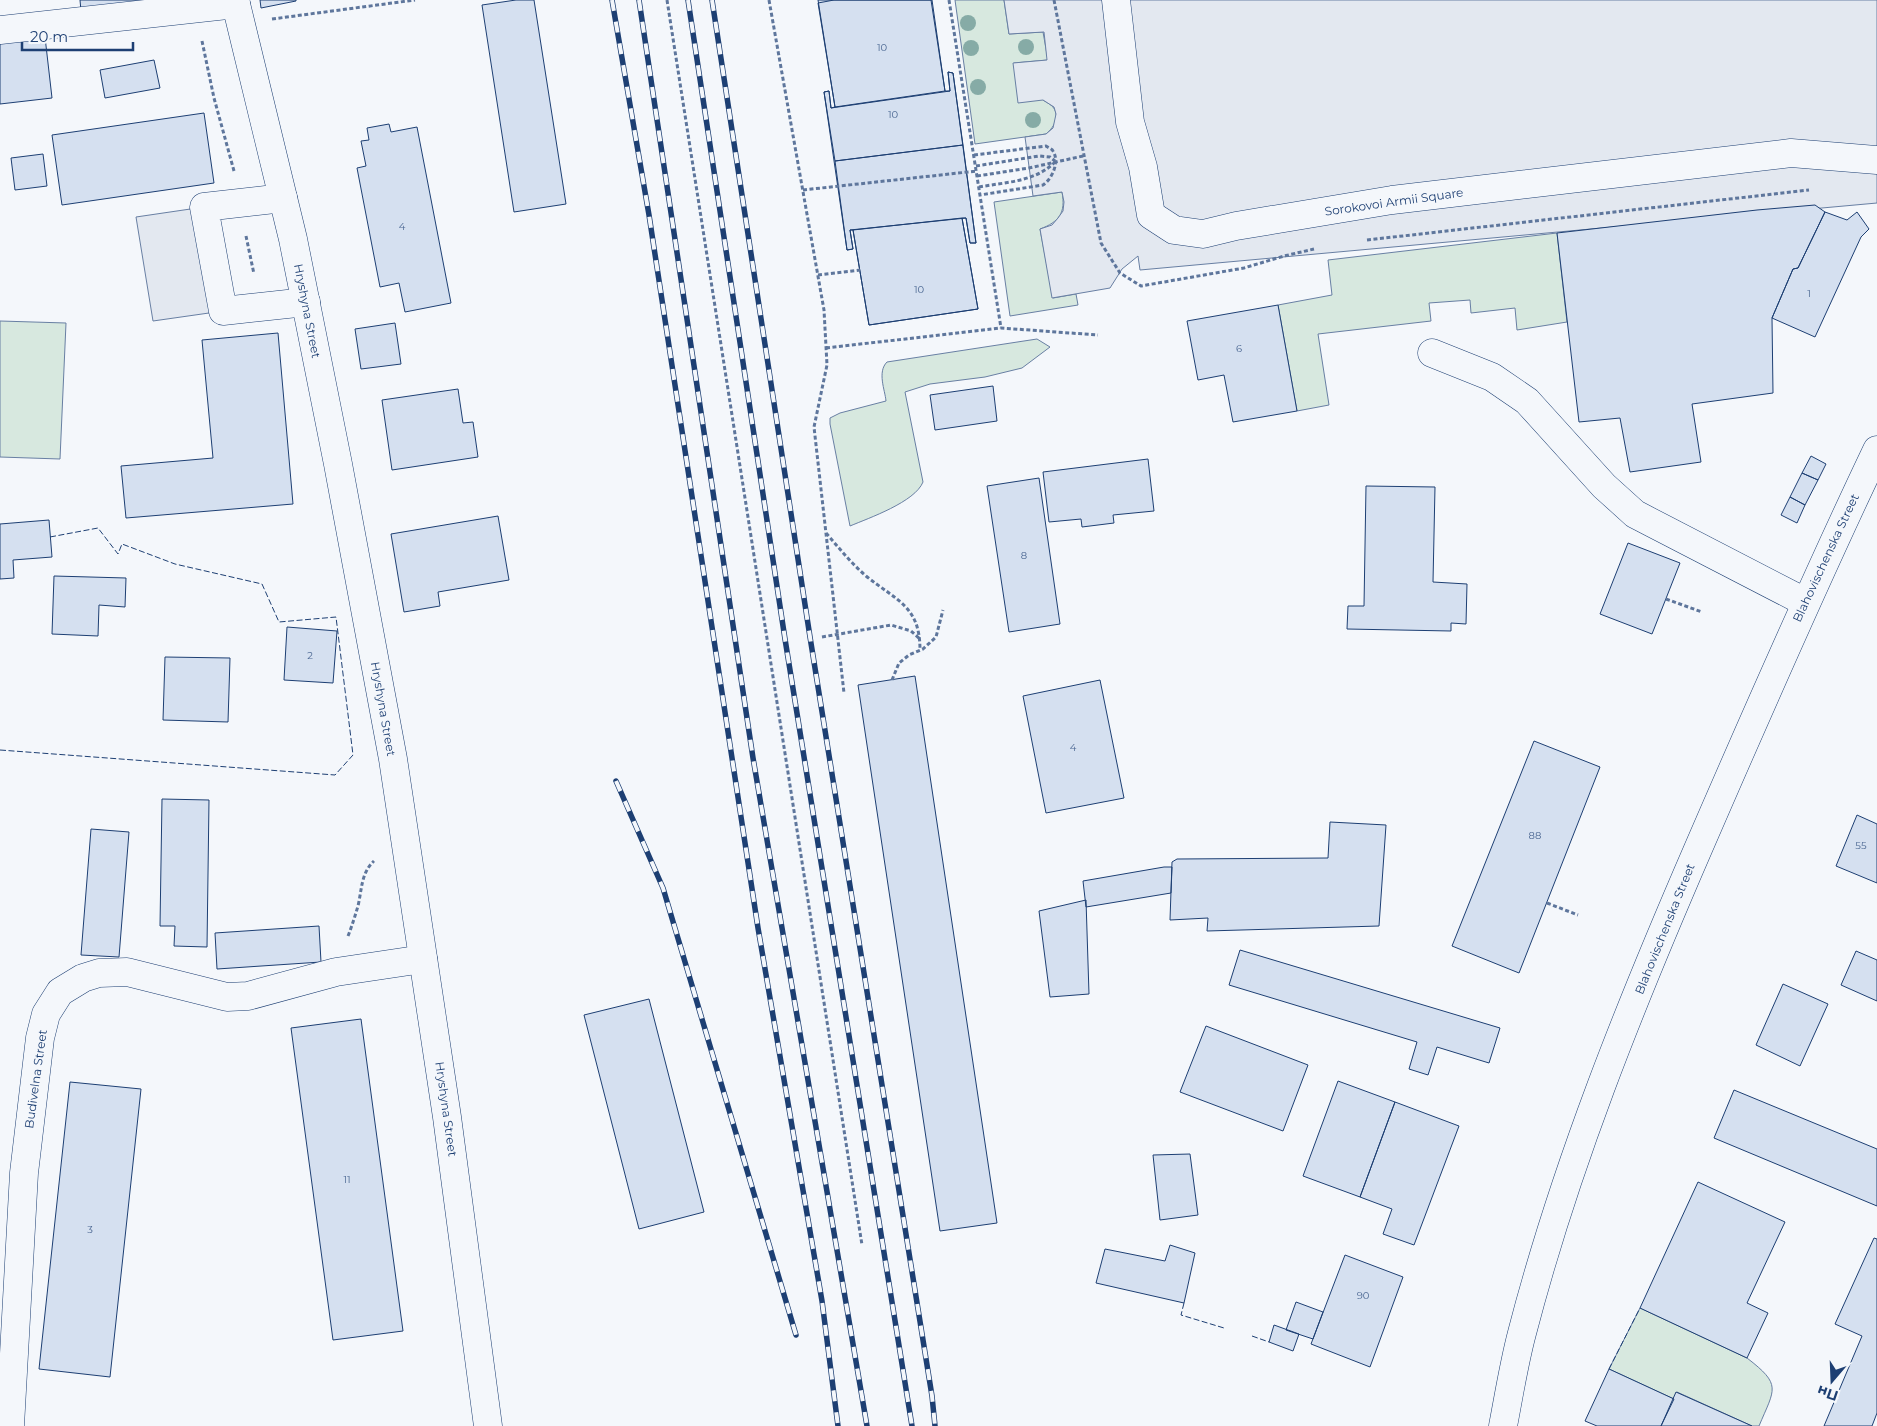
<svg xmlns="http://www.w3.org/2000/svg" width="1877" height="1426" font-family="Montserrat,sans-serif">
<rect width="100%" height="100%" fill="#f4f7fb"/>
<!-- green -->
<path fill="#d7e8df" stroke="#687fa3" d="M 955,0 L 1004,0 L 1009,34 L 1043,32 L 1048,60 L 1014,63 C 1021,72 1035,94 1043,100 C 1049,104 1055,106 1056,114 C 1057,122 1052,129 1046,134 L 975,144 Z
M 1062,192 C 1066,213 1059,222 1040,229 L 1053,298 L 1076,294 L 1078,305 L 1010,316 L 994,202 Z
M 1557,233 L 1567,322 L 1517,330 L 1515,308 L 1471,313 L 1470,300 L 1429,303 L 1431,321 L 1318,334 L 1329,405 L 1297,411 L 1278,305 L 1332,295 L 1328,260 Z
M 0,321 L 66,323 L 60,459 L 0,457 Z
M 1037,339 L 1050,347 L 1022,368 L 985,377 L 930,384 L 905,392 L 923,482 C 915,502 869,518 850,526 L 830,424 L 830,418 L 840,413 L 886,401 C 885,390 877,372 887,362 Z
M 1640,1308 L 1747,1358 C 1782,1385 1775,1388 1759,1426 L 1752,1426 L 1677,1392 L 1674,1399 L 1609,1369 Z"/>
<!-- parking -->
<path fill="#e3e8f0" stroke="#687fa3" d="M 1004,0 L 1877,0 L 1877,203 L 1140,270 L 1138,256 L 1122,269 L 1110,288 L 1052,298 L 1040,229 L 1052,225 L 1058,218 L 1063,211 L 1064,202 L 1062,192 L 1033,196 L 1025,137 L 1046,134 L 1053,128 L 1056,114 L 1054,107 L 1043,100 L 1018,103 L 1013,63 L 1047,60 L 1044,32 L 1009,34 Z
M 204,207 L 223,311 L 153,321 L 136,217 Z"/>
<!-- building -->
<path fill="#d5e0f0" stroke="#1d3f73" d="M 80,0 L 162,0 L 81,11 Z
M 260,0 L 296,0 L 296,1 L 261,8 Z
M 516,0 L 534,0 L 566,204 L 514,212 L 482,5 Z
M 818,0 L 931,0 L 945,91 L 950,91 L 948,72 L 953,73 L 976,243 L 970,243 L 966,218 L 962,218 L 978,309 L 869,325 L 853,230 L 850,230 L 853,249 L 847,250 L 824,92 L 829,91 L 831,108 L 835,107 Z
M 834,0 L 932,0 L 945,91 L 835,107 L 818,3 Z
M 45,37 L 52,98 L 0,104 L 0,42 Z
M 154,60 L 160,88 L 105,98 L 100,70 Z
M 948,72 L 953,73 L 963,145 L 835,161 L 824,92 L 829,91 L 831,108 L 950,91 Z
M 204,113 L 214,183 L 62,205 L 52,135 Z
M 389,124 L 391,132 L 417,127 L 451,303 L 405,312 L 399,283 L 380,287 L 357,168 L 366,166 L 361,141 L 369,140 L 367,128 Z
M 963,145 L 976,243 L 970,243 L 966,218 L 850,230 L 853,249 L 847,250 L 835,161 Z
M 43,154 L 47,186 L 15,190 L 11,158 Z
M 1815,205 L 1825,212 L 1798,268 L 1793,269 L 1772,318 L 1773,393 L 1692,404 L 1701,462 L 1630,472 L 1620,418 L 1579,422 L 1557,233 L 1757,210 Z
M 1825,212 L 1847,220 L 1857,212 L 1869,229 L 1861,237 L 1815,337 L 1772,318 L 1793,269 L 1798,268 Z
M 962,218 L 978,309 L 869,325 L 853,230 Z
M 1278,305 L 1297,411 L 1233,422 L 1224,375 L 1198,380 L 1187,321 Z
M 395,323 L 401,364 L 361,369 L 355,329 Z
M 278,333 L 293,504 L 126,518 L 121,466 L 213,458 L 202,340 Z
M 993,386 L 997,421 L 935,430 L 930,395 Z
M 458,389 L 463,423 L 473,422 L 478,457 L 392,470 L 382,400 Z
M 1811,456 L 1826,464 L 1818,480 L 1802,473 Z
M 1148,459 L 1154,511 L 1113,515 L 1114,523 L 1082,527 L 1081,519 L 1049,522 L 1043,472 Z
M 1802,473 L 1818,480 L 1805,505 L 1790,497 Z
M 1039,478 L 1060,624 L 1009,632 L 987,486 Z
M 1366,486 L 1435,487 L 1433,582 L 1467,584 L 1466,624 L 1451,623 L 1451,631 L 1347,629 L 1348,606 L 1364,606 Z
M 1790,497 L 1805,505 L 1797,523 L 1781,515 Z
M 498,516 L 509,580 L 438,592 L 440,606 L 404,612 L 391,534 Z
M 49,520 L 52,557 L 13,560 L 14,578 L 0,579 L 0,524 Z
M 1628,543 L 1680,563 L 1652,634 L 1600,614 Z
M 54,576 L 126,578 L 125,607 L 99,605 L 98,636 L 52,634 Z
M 287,627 L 337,631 L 333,683 L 284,680 Z
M 165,657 L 230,658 L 228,722 L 163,720 Z
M 915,676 L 997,1223 L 940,1231 L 858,685 Z
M 1100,680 L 1124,798 L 1046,813 L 1023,696 Z
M 1534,741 L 1600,767 L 1519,973 L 1452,946 Z
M 162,799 L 209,800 L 207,947 L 174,946 L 175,926 L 160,926 Z
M 1857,815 L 1877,824 L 1877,883 L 1836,866 Z
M 1330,822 L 1386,825 L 1379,926 L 1207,931 L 1208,918 L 1170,920 L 1172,862 L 1177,859 L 1328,858 Z
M 91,829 L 129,832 L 119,957 L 81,955 Z
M 1164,867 L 1172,867 L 1171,893 L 1086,907 L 1083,881 Z
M 1086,900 L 1089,994 L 1050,997 L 1039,911 Z
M 319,926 L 321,962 L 217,969 L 215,933 Z
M 1240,950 L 1500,1028 L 1489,1063 L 1437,1047 L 1428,1075 L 1409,1069 L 1417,1042 L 1229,985 Z
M 1856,951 L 1877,960 L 1877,1001 L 1841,985 Z
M 1783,984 L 1828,1004 L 1800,1066 L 1756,1045 Z
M 649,999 L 704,1212 L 639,1229 L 584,1015 Z
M 361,1019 L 403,1331 L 333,1340 L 291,1028 Z
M 1206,1026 L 1308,1065 L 1283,1131 L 1180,1092 Z
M 1338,1081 L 1395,1102 L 1360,1197 L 1303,1176 Z
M 70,1082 L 141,1089 L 110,1377 L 39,1369 Z
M 1734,1090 L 1877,1149 L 1877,1206 L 1714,1138 Z
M 1395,1102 L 1459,1126 L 1414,1245 L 1383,1234 L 1392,1209 L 1360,1197 Z
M 1190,1154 L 1198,1215 L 1160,1220 L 1153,1155 Z
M 1698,1182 L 1785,1222 L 1747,1303 L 1768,1313 L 1747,1358 L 1640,1308 Z
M 1874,1238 L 1877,1239 L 1877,1413 L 1872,1426 L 1824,1426 L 1862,1336 L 1835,1324 Z
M 1170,1245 L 1195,1253 L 1184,1303 L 1096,1283 L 1105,1249 L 1165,1261 Z
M 1345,1255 L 1403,1277 L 1370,1367 L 1311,1344 Z
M 1296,1302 L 1323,1312 L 1313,1339 L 1286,1330 Z
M 1274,1325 L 1299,1334 L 1293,1351 L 1269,1342 Z
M 1609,1369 L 1674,1399 L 1661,1426 L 1597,1426 L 1585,1421 Z
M 1676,1392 L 1752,1426 L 1661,1426 Z"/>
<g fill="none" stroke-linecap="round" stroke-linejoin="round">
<defs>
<path id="minor" d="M 1116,0 L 1130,122 L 1143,167 L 1151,215 L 1174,230 L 1203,234 L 1236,226 L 1392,200 L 1791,153 L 1877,160
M 0,30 L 236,4
M 283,198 L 204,207 L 223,311 L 306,302
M 1432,353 L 1492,377 L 1527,401 L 1604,486 L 1635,514 L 1805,602
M 10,1426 L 24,1173 L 40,1038 L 46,1014 L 60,992 L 83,978 L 99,973 L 127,972 L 227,997 L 248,996 L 336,972 L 423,959"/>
<path id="major" d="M 235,0 L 293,239 L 338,464 L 393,759 L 447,1117 L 488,1426
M 1503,1426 C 1509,1395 1514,1363 1522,1333 C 1565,1167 1630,1006 1698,849 C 1756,715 1814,582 1877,450"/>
</defs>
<!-- minor casing -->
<use href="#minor" stroke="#1d3f73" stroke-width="29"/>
<!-- major casing -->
<use href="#major" stroke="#1d3f73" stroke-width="29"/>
<!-- path -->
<path stroke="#5e769c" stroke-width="3" stroke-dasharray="4 2.5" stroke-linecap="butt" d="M 667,0 L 862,1245
M 769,0 L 824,310 L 827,365 L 814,427 L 844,693
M 949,0 L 1001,328
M 1054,0 L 1101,243 L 1120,273 L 1141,286 L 1244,268 L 1284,256 L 1314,249
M 272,19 L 415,0
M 202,41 L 214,98 L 234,171
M 974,155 L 1046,146 C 1049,148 1052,149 1053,151 C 1060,162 1052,179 1043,185 L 980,195
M 976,166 L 1039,156 L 1050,157 L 1055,161
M 977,176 L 1029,168 L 1083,156
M 979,187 C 1006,182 1035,182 1055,162
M 803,190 L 977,171
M 246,236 L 254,274
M 1367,240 L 1809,190
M 818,275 L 860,270
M 826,348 L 1001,328 L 1098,335
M 826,533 C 839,548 851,563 866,576 C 897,601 920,606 920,650
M 1666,599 L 1702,612
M 822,637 L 891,625 L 911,631 L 920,639
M 892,680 L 899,663 L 909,655 L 923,649 L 936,637 L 943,610
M 1547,903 L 1578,915
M 348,936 C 352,926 355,916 358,906 C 362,889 361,873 374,861"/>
<!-- minor -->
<use href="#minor" stroke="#f4f7fb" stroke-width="28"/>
<!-- major -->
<use href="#major" stroke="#f4f7fb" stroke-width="28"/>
<defs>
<path id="rail" d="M 612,0 L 649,215 L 758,928 L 822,1301 L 838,1426
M 639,0 L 753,758 L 867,1426
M 688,0 L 785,639 L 912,1426
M 712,0 L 810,637 L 932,1396 L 935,1426
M 616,781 L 663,888 L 796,1335"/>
</defs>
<!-- rail casing -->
<use href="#rail" stroke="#1d3f73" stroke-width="5.5"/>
<!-- rail -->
<use href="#rail" stroke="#f4f7fb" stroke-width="4" stroke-dasharray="11" stroke-linecap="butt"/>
<!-- fence -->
<path stroke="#1d3f73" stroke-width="1" stroke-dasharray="6 2.5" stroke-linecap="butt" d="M 0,750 L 335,775 L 353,755 L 336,617 L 279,622 L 262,584 L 175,564 L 122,544 L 118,554 L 98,528 L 50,537
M 1184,1303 L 1181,1315 L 1224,1328
M 1252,1336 L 1269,1342
M 1609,1369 L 1640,1308"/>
</g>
<!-- trees -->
<g fill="#86aba6">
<circle cx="968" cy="23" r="8"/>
<circle cx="1026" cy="47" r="8"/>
<circle cx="971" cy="48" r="8"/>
<circle cx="978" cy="87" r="8"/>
<circle cx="1033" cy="120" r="8"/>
</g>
<g text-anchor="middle" stroke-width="4" stroke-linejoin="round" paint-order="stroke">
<!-- number labels -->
<g font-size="10" fill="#4b6792">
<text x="882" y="51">10</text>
<text x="893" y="118">10</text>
<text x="402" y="230">4</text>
<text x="919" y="293">10</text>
<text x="1809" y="297">1</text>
<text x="1239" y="352">6</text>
<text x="1024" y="559">8</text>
<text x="310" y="659">2</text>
<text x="1073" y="751">4</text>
<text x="1535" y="839">88</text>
<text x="1861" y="849">55</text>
<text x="347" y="1183">11</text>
<text x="90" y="1233">3</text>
<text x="1363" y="1299">90</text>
</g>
<!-- street labels -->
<g font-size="12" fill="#1d3f73" stroke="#f4f7fb">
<text transform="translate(1394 202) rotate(-8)" y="4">Sorokovoi Armii Square</text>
<text transform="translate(307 311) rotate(79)" y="4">Hryshyna Street</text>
<text transform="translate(1826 558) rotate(-65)" y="4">Blahovischenska Street</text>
<text transform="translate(383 709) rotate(80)" y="4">Hryshyna Street</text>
<text transform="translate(1665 929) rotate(-68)" y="4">Blahovischenska Street</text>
<text transform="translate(36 1079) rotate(-82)" y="4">Budivelna Street</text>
<text transform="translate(446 1109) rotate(82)" y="4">Hryshyna Street</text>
</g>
</g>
<!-- north arrow -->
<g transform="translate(1832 1381) rotate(199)" stroke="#f4f7fb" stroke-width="4" paint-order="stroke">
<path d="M0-4L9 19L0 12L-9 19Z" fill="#1d3f73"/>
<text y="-8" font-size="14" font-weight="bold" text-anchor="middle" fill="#1d3f73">Пн</text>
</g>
<!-- scale -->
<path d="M22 42v8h111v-8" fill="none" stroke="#1d3f73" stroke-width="2.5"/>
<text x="30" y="42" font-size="15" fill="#1d3f73" stroke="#f4f7fb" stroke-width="4" paint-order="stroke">20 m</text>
</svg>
